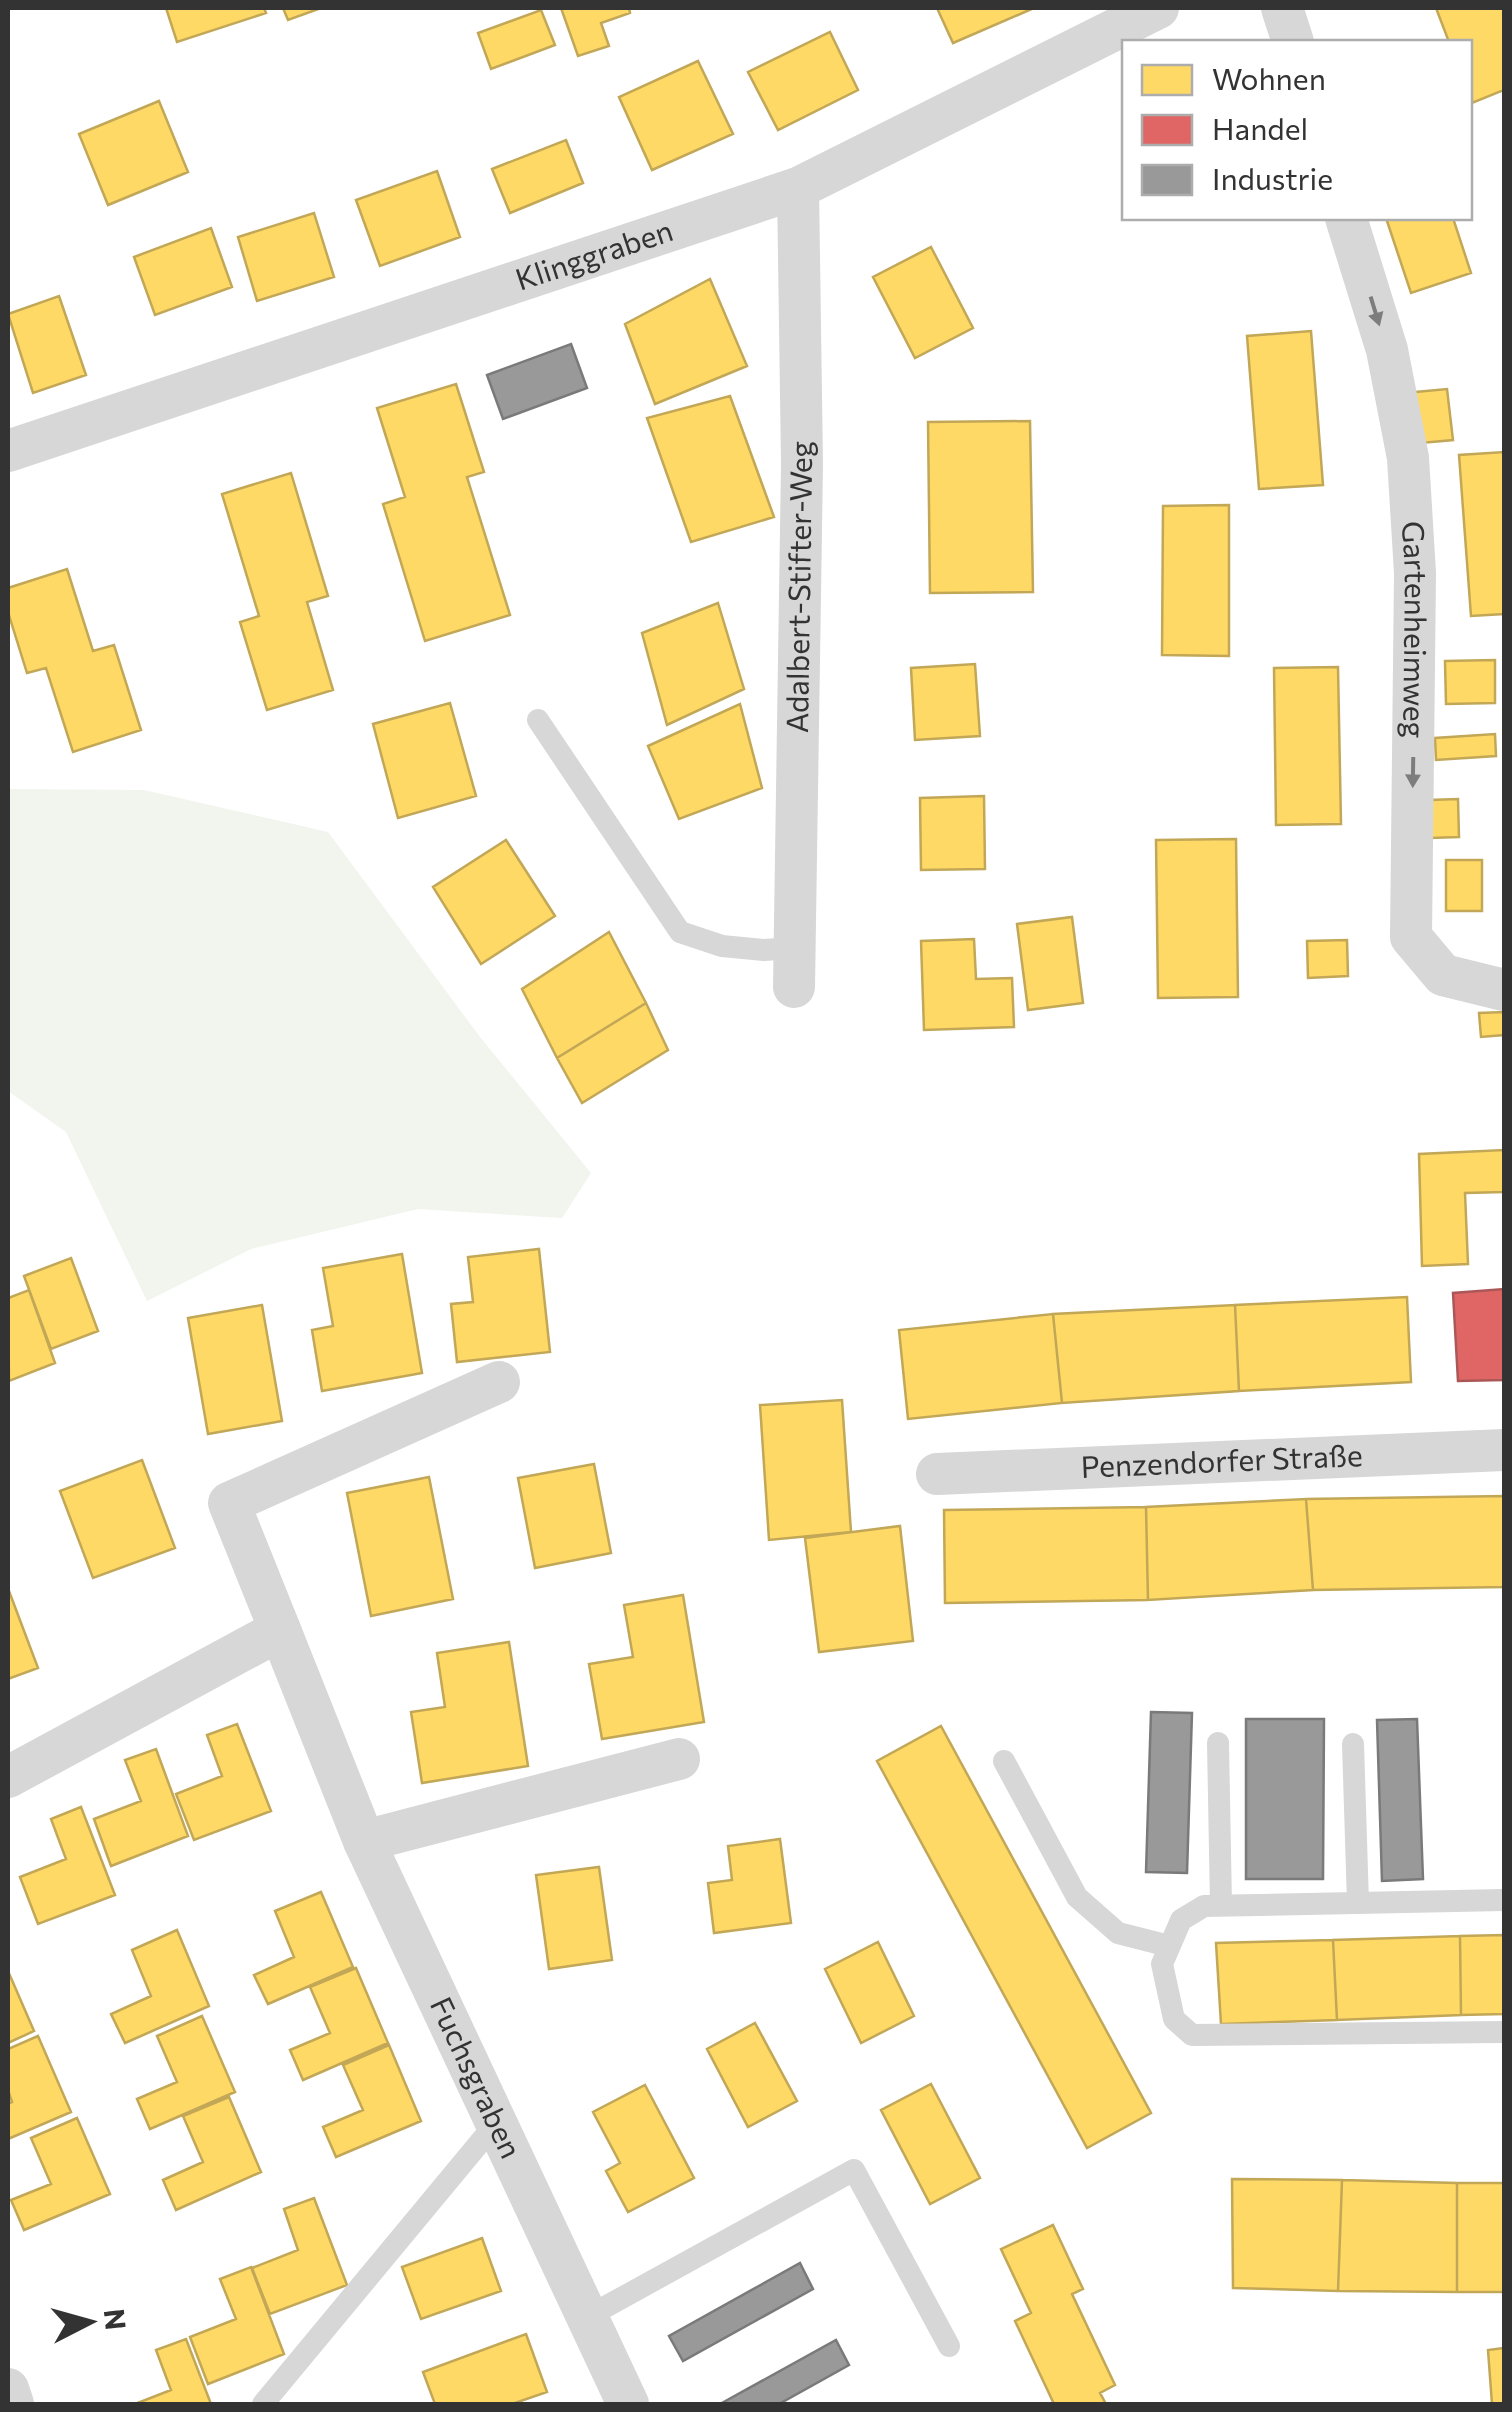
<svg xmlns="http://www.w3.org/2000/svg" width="1512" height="2412" font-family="Commissioner,sans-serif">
<rect width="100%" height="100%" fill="#fff"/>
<!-- green -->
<path fill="#f1f5ed" d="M 8,789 L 144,790 L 328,832 L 480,1037 L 591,1173 L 562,1218 L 418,1209 L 251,1249 L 147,1301 L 66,1132 L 8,1091 Z"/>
<!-- homes -->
<path fill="#ffd966" stroke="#c2a757" stroke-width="2.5" d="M 166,8 L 264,8 L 266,13 L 177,42 Z
M 283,8 L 321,8 L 288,20 Z
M 561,8 L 629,8 L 630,13 L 601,23 L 609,46 L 578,56 Z
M 937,8 L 1034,8 L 953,43 Z
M 1436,8 L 1504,8 L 1504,90 L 1472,103 L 1470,42 L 1449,42 Z
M 541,10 L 555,45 L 491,69 L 478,33 Z
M 830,32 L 858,90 L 778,130 L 748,72 Z
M 698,61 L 733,134 L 652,170 L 619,97 Z
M 159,101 L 188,172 L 108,205 L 79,134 Z
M 566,140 L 583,183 L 510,213 L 492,169 Z
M 437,171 L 460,237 L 380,266 L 356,200 Z
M 314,213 L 334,277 L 257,301 L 238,237 Z
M 1386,218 L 1453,218 L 1471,273 L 1411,293 Z
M 211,228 L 232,287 L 155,315 L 134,257 Z
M 931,247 L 973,328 L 915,358 L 873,277 Z
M 710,279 L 747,366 L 655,404 L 625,324 Z
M 59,296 L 86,375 L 33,393 L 8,314 Z
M 1311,331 L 1323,485 L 1259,489 L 1247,336 Z
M 456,384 L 484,472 L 467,477 L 510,615 L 425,641 L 383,504 L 405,497 L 377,408 Z
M 1447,389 L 1453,440 L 1410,444 L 1405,393 Z
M 730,396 L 774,517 L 691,542 L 647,418 Z
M 1030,421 L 1033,592 L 930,593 L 928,422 Z
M 1504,452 L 1504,614 L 1471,616 L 1459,455 Z
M 291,473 L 328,596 L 307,602 L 333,690 L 267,710 L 240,622 L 259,616 L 222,494 Z
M 1229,505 L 1229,656 L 1162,655 L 1163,506 Z
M 67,569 L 93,651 L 114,645 L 141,730 L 73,752 L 46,668 L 27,673 L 8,612 L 8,588 Z
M 718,603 L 744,689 L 667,725 L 642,633 Z
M 1495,660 L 1495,703 L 1446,704 L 1445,661 Z
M 975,664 L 980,736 L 915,740 L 911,668 Z
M 1338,667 L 1341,824 L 1276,825 L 1274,668 Z
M 450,703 L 476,796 L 398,818 L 373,724 Z
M 740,704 L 762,788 L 679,819 L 648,746 Z
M 1495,734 L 1496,756 L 1436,760 L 1435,738 Z
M 984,796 L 985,869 L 921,870 L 920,798 Z
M 1458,799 L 1459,837 L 1430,838 L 1429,800 Z
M 1236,839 L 1238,997 L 1158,998 L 1156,840 Z
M 506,840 L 555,916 L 481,964 L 433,887 Z
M 1446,860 L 1482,860 L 1482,911 L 1446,911 Z
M 1072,917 L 1083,1003 L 1028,1010 L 1017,924 Z
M 609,932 L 646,1003 L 557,1058 L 522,989 Z
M 974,939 L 976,979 L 1012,978 L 1014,1027 L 924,1030 L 921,941 Z
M 1347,940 L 1348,976 L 1308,978 L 1307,941 Z
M 646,1003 L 668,1050 L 582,1103 L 557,1058 Z
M 1504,1012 L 1504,1035 L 1481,1037 L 1479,1013 Z
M 1504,1150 L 1504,1192 L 1465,1193 L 1468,1264 L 1422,1266 L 1419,1154 Z
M 539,1249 L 550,1352 L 457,1362 L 451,1304 L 473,1302 L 468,1257 Z
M 402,1254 L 422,1373 L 322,1391 L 312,1330 L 333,1326 L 323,1268 Z
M 71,1258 L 98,1331 L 51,1349 L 24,1276 Z
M 29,1290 L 55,1363 L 9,1381 L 8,1298 Z
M 1407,1297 L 1411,1382 L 1239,1391 L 1235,1305 Z
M 262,1305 L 282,1421 L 208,1434 L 188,1318 Z
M 1235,1305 L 1239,1391 L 1062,1403 L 1053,1314 Z
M 1053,1314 L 1062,1403 L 908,1419 L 899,1330 Z
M 842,1400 L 851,1532 L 769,1540 L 760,1405 Z
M 142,1460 L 175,1548 L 93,1578 L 60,1491 Z
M 594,1464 L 611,1553 L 535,1568 L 518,1478 Z
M 429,1477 L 453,1599 L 371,1616 L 347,1493 Z
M 1504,1496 L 1504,1587 L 1313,1590 L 1306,1499 Z
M 1306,1499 L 1313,1590 L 1148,1600 L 1146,1507 Z
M 1146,1507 L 1148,1600 L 945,1603 L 944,1510 Z
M 900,1526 L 913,1641 L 819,1652 L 805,1538 Z
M 9,1591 L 38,1668 L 8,1679 L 8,1592 Z
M 683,1595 L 704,1722 L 602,1739 L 589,1664 L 633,1657 L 624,1605 Z
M 509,1642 L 528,1766 L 422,1783 L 411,1712 L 445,1707 L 437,1653 Z
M 237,1724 L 271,1811 L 194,1840 L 176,1794 L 222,1776 L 207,1735 Z
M 941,1726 L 1151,2113 L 1087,2148 L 877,1761 Z
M 156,1749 L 188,1836 L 111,1866 L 94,1819 L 141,1801 L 125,1760 Z
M 81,1807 L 115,1895 L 38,1924 L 20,1877 L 66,1859 L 51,1819 Z
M 780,1839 L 791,1923 L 714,1933 L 708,1883 L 732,1880 L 728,1846 Z
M 599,1867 L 612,1960 L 549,1969 L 536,1875 Z
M 321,1892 L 353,1967 L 268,2004 L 254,1975 L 294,1957 L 275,1911 Z
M 177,1930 L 209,2006 L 125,2043 L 111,2014 L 151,1996 L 132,1950 Z
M 1504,1935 L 1504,2014 L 1461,2015 L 1460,1936 Z
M 1460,1936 L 1461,2015 L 1337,2020 L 1333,1940 Z
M 1333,1940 L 1337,2020 L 1221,2024 L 1216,1943 Z
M 878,1942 L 914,2016 L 861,2043 L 825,1969 Z
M 356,1968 L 388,2043 L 303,2080 L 290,2050 L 330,2033 L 310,1987 Z
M 8,1971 L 34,2031 L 8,2043 Z
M 202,2016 L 235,2092 L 150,2129 L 137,2099 L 177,2082 L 157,2036 Z
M 755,2023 L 797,2101 L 748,2127 L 707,2049 Z
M 38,2036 L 71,2112 L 8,2139 L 8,2104 L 12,2102 L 8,2090 L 8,2049 Z
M 389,2045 L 421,2121 L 336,2157 L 323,2127 L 363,2110 L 343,2065 Z
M 931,2084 L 980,2178 L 930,2204 L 881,2110 Z
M 645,2085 L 694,2178 L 628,2212 L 606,2171 L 620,2163 L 593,2112 Z
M 229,2097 L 261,2172 L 176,2210 L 163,2180 L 203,2162 L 183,2116 Z
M 77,2118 L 110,2194 L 24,2230 L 11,2200 L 51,2184 L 31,2138 Z
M 1232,2179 L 1342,2180 L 1338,2291 L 1233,2288 Z
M 1342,2180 L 1457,2183 L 1457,2292 L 1338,2291 Z
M 1457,2183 L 1504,2183 L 1504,2292 L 1457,2292 Z
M 314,2198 L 347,2285 L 270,2314 L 252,2268 L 298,2250 L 284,2209 Z
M 1053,2225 L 1083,2289 L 1072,2294 L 1115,2385 L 1100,2393 L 1106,2404 L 1054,2404 L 1015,2321 L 1031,2313 L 1001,2249 Z
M 482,2238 L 501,2291 L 421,2319 L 402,2267 Z
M 251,2267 L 284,2354 L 208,2384 L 190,2337 L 236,2319 L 220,2279 Z
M 526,2334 L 547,2392 L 512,2404 L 435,2404 L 423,2372 Z
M 186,2339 L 211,2404 L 135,2404 L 171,2390 L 156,2350 Z
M 1504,2348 L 1504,2404 L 1492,2404 L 1488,2350 Z"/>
<!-- shops -->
<path fill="#e06666" stroke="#ac5757" stroke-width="2.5" d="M 1504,1289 L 1504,1380 L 1458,1381 L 1453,1293 Z"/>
<!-- industry -->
<path fill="#999" stroke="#7a7a7a" stroke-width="2.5" d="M 571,344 L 587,388 L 503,419 L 487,375 Z
M 1151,1712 L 1192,1713 L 1187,1873 L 1146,1872 Z
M 1246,1719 L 1324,1719 L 1323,1879 L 1246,1879 Z
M 1417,1719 L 1423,1879 L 1382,1881 L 1377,1720 Z
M 800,2263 L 813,2289 L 683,2361 L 669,2336 Z
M 836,2340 L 849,2365 L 779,2404 L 720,2404 Z"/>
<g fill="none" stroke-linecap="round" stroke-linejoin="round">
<!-- service -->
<path stroke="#d7d7d7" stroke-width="22" d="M 538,720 L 680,932 L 722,946 L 764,950 L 795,948
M 1218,1743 L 1221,1905
M 1353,1744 L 1358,1903
M 1004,1761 L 1077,1897 L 1118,1933 L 1169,1946
M 1504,1900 L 1204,1906 L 1181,1920 L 1162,1964 L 1174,2019 L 1192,2035 L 1504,2032
M 587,2317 L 854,2170 L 949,2346
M 263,2404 L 496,2123"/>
<!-- minor -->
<g stroke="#d7d7d7" stroke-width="42">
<path d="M 1282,8 L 1293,42"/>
<path id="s1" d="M 1346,218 L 1387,350 L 1408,458 L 1415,573 L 1411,937 L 1443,975 L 1504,990"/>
<path id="s2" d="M 8,451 L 798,188 L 1158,8"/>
<path id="s3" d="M 794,987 L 802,464 L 798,188"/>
<path id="s4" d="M 937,1474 L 1504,1450"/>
<path d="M 280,1630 L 229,1503 L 499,1382"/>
<path id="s5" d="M 8,1777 L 280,1630 L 364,1841 L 628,2404"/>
<path d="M 364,1841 L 679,1759"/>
<path d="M 8,2389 L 13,2404"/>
</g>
</g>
<!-- one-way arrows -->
<defs><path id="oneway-solid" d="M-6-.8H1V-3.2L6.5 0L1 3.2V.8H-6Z" transform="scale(2.5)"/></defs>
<g fill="#7d7d7d">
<use href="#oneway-solid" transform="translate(1375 311) rotate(73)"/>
<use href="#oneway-solid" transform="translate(1413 772) rotate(91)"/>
</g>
<g text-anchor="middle" stroke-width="10" stroke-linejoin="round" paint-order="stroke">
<!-- street labels -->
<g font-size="30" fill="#333" stroke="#fff">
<text dy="10" stroke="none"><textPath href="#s2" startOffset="618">Klinggraben</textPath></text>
<text dy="10" stroke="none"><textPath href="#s3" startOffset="400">Adalbert-Stifter-Weg</textPath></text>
<text dy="10" stroke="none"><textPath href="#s1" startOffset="420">Gartenheimweg</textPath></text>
<text dy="10" stroke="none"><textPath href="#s4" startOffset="285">Penzendorfer Straße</textPath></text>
<text dy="10" stroke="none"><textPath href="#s5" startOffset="798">Fuchsgraben</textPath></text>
</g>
</g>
<!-- border -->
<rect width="1512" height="2412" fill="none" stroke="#333333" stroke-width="20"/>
<!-- legend -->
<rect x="1122" y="40" width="350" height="180" fill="#ffffff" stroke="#adadad" stroke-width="2.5"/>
<rect x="1142" y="65" width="50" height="30" fill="#ffd966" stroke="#adadad" stroke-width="2.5"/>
<text x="1212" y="90" font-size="30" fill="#333333">Wohnen</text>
<rect x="1142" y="115" width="50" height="30" fill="#e06666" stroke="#adadad" stroke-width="2.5"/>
<text x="1212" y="140" font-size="30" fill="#333333">Handel</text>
<rect x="1142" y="165" width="50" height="30" fill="#999999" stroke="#adadad" stroke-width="2.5"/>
<text x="1212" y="190" font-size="30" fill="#333333">Industrie</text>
<!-- north arrow -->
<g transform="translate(90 2322) rotate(84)" stroke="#ffffff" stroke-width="8" paint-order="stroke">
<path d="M0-8L18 38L0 25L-18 38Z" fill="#333333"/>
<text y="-15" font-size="28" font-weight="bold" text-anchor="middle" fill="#333333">N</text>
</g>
</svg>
